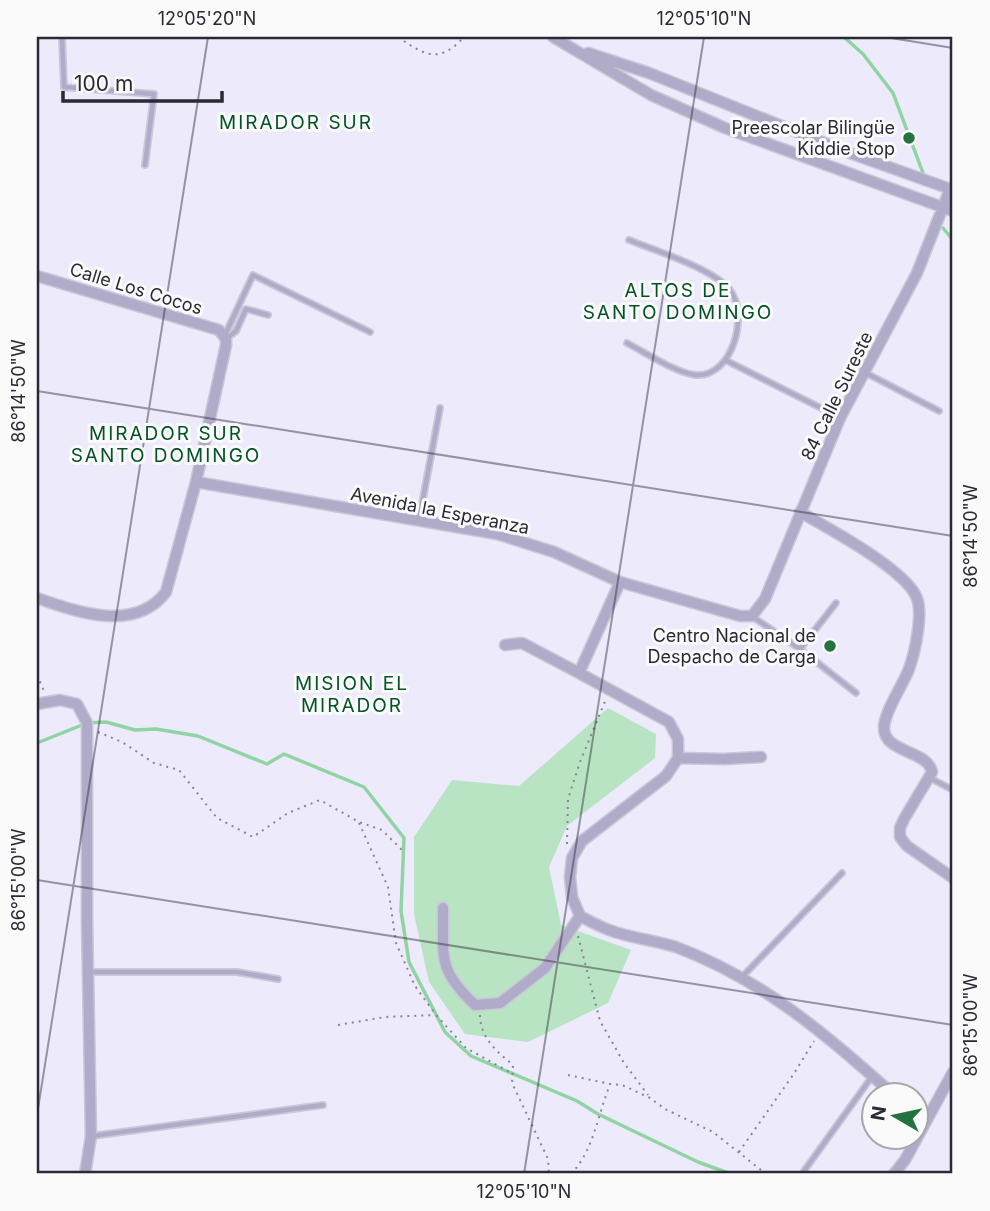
<svg xmlns="http://www.w3.org/2000/svg" width="990" height="1211" font-family="Inter,sans-serif">
<rect width="100%" height="100%" fill="#edeafc"/>
<!-- green -->
<path fill="#b9e4c3" d="M 608,708 L 656,734 L 655,758 L 567,826 L 549,867 L 561,925 L 631,950 L 608,1003 L 528,1042 L 465,1034 L 429,982 L 414,914 L 414,837 L 452,780 L 519,786 Z"/>
<g fill="none" stroke-linecap="round" stroke-linejoin="round">
<!-- stream -->
<path stroke="#8fd4a2" stroke-width="3.5" d="M 844,37 L 863,54 L 893,93 L 923,173
M 943,228 L 953,240
M 37,743 L 87,723 L 106,722 L 135,730 L 156,729 L 198,736 L 267,764 L 284,754 L 364,787 L 404,838 L 401,911 L 409,962 L 445,1032 L 471,1056 L 577,1101 L 598,1114 L 698,1162 L 731,1174"/>
<defs>
<path id="lane" d="M 62,37 L 64,87 L 154,94 L 145,165
M 225,335 L 253,275 L 370,332
M 227,338 L 236,331 L 246,309 L 268,315
M 627,343 C 646,353 676,373 696,375 C 733,377 749,315 730,290 C 714,269 654,250 629,240
M 725,360 L 839,417
M 864,372 L 939,411
M 419,520 L 440,408
M 753,617 L 800,649 L 856,693
M 800,649 L 836,603
M 930,778 L 953,790
M 88,972 L 237,972 L 278,979
M 742,977 L 842,873
M 92,1136 L 323,1105
M 804,1171 L 871,1078"/>
<path id="street" d="M 553,37 L 651,95 L 725,128 L 953,211
M 588,53 L 649,73 L 847,152 L 953,190
M 37,276 L 219,330 L 226,339 L 226,345 L 196,482 L 166,592 C 135,633 77,612 37,598
M 196,482 L 497,534 L 554,552 L 620,582 L 740,616 L 752,616 L 765,599 L 840,418 L 917,273 L 950,189
M 800,512 C 828,528 903,568 916,596 C 924,612 915,652 909,669 C 903,685 884,712 884,728 C 884,753 928,750 932,772 L 904,819 L 900,828 L 900,837 L 907,846 L 953,878
M 620,582 L 579,673 L 669,722 L 678,739 L 678,758 L 666,776 L 582,841 L 572,858 L 570,877 L 572,897 L 580,916 C 589,921 599,926 609,930 C 630,938 654,940 676,947 C 764,980 826,1035 895,1096
M 505,645 L 522,643 L 579,673
M 37,704 L 60,700 L 77,704 L 87,723 L 87,921 L 91,1136 L 85,1174
M 678,758 L 724,759 L 761,757
M 443,908 C 444,957 436,968 475,1005 L 500,1003 L 545,968 L 580,916
M 916,1114 L 925,1122
M 894,1174 L 905,1160 L 953,1072"/>
</defs>
<!-- lane casing -->
<use href="#lane" stroke="#cac7d8" stroke-width="8"/>
<!-- street casing -->
<use href="#street" stroke="#cac7d8" stroke-width="13"/>
<!-- path -->
<path stroke="#878493" stroke-width="2" stroke-dasharray="2 5" stroke-linecap="butt" d="M 398,37 C 426,56 439,64 464,37
M 37,675 L 44,691
M 98,732 L 122,742 L 154,763 L 179,770 L 217,818 L 253,837 L 288,813 L 320,800 L 359,822 L 382,830 L 403,851
M 359,823 L 388,887 L 396,943 L 415,986 L 436,1015 L 466,1048 L 513,1074
M 567,844 L 568,799 L 580,762 L 606,699
M 578,936 L 600,1021 L 624,1063 L 648,1095
M 480,1015 C 480,1037 496,1051 513,1065 L 512,1083 L 548,1159 L 549,1174
M 338,1025 L 385,1017 L 435,1015
M 568,1075 L 610,1084 L 622,1085 L 650,1098 L 665,1109 L 713,1132 L 766,1174
M 739,1152 L 793,1075 L 814,1041
M 571,1174 C 594,1150 597,1116 610,1085"/>
<!-- lane -->
<use href="#lane" stroke="#b1abca" stroke-width="4.5"/>
<!-- street -->
<use href="#street" stroke="#b1abca" stroke-width="10"/>
</g>
<!-- ticks -->
<path fill="none" stroke="#2b2934" stroke-width="2" stroke-opacity="0.45" d="M 885,37 L 953,48M 37,391 L 953,536M 37,880 L 953,1025M 37,1115 L 208,37M 524,1174 L 704,37"/>
<!-- markers -->
<g fill="#257241" stroke="#fafafa" stroke-width="2.5">
<circle cx="909" cy="138" r="7"/>
<circle cx="830" cy="646" r="7"/>
</g>
<g text-anchor="middle" stroke-width="6" stroke-linejoin="round" paint-order="stroke">
<!-- poi labels -->
<g font-size="18" fill="#2b2934" stroke="#fafafa" text-anchor="end">
<text x="895" y="134">Preescolar Bilingüe<tspan x="895" dy="21">Kiddie Stop</tspan></text>
<text x="816" y="642">Centro Nacional de<tspan x="816" dy="21">Despacho de Carga</tspan></text>
</g>
<!-- street labels -->
<g font-size="18" fill="#2b2934" stroke="#fafafa">
<text transform="translate(136 289) rotate(17)" y="6">Calle Los Cocos</text>
<text transform="translate(837 396) rotate(-64)" y="6">84 Calle Sureste</text>
<text transform="translate(440 511) rotate(11)" y="6">Avenida la Esperanza</text>
</g>
<!-- neighbourhood labels -->
<g font-size="19" letter-spacing="2" fill="#035327" stroke="#fafafa">
<text x="296" y="129">MIRADOR SUR</text>
<text x="678" y="297">ALTOS DE<tspan x="678" dy="22">SANTO DOMINGO</tspan></text>
<text x="166" y="440">MIRADOR SUR<tspan x="166" dy="22">SANTO DOMINGO</tspan></text>
<text x="352" y="690">MISION EL<tspan x="352" dy="22">MIRADOR</tspan></text>
</g>
</g>
<!-- border -->
<rect width="990" height="1211" fill="none" stroke="#fafafa" stroke-width="77"/>
<!-- north arrow -->
<g transform="translate(895 1116) rotate(279)"><circle r="33" fill="#fafafa" stroke="#a7a6ab" stroke-width="2"/>
<path d="M0-5L12 26L0 18L-12 26Z" fill="#257241"/>
<text y="-10" font-size="19" font-weight="bold" text-anchor="middle" fill="#2b2934">N</text>
</g>
<!-- scale -->
<path d="M63 91v10h159v-10" fill="none" stroke="#2b2934" stroke-width="3.5"/>
<text x="74" y="91" font-size="21" fill="#2b2934" stroke="#fafafa" stroke-width="5" paint-order="stroke">100 m</text>
<rect x="38" y="38" width="913" height="1134" fill="none" stroke="#2b2934" stroke-width="2.5"/>
<g font-size="18" text-anchor="middle" fill="#2b2934">
<text x="207" y="25">12°05'20"N</text>
<text x="704" y="25">12°05'10"N</text>
<text transform="translate(19 391) rotate(-90)" y="6">86°14'50"W</text>
<text transform="translate(971 536) rotate(-90)" y="6">86°14'50"W</text>
<text transform="translate(19 880) rotate(-90)" y="6">86°15'00"W</text>
<text transform="translate(971 1025) rotate(-90)" y="6">86°15'00"W</text>
<text x="524" y="1198">12°05'10"N</text>
</g>
</svg>
